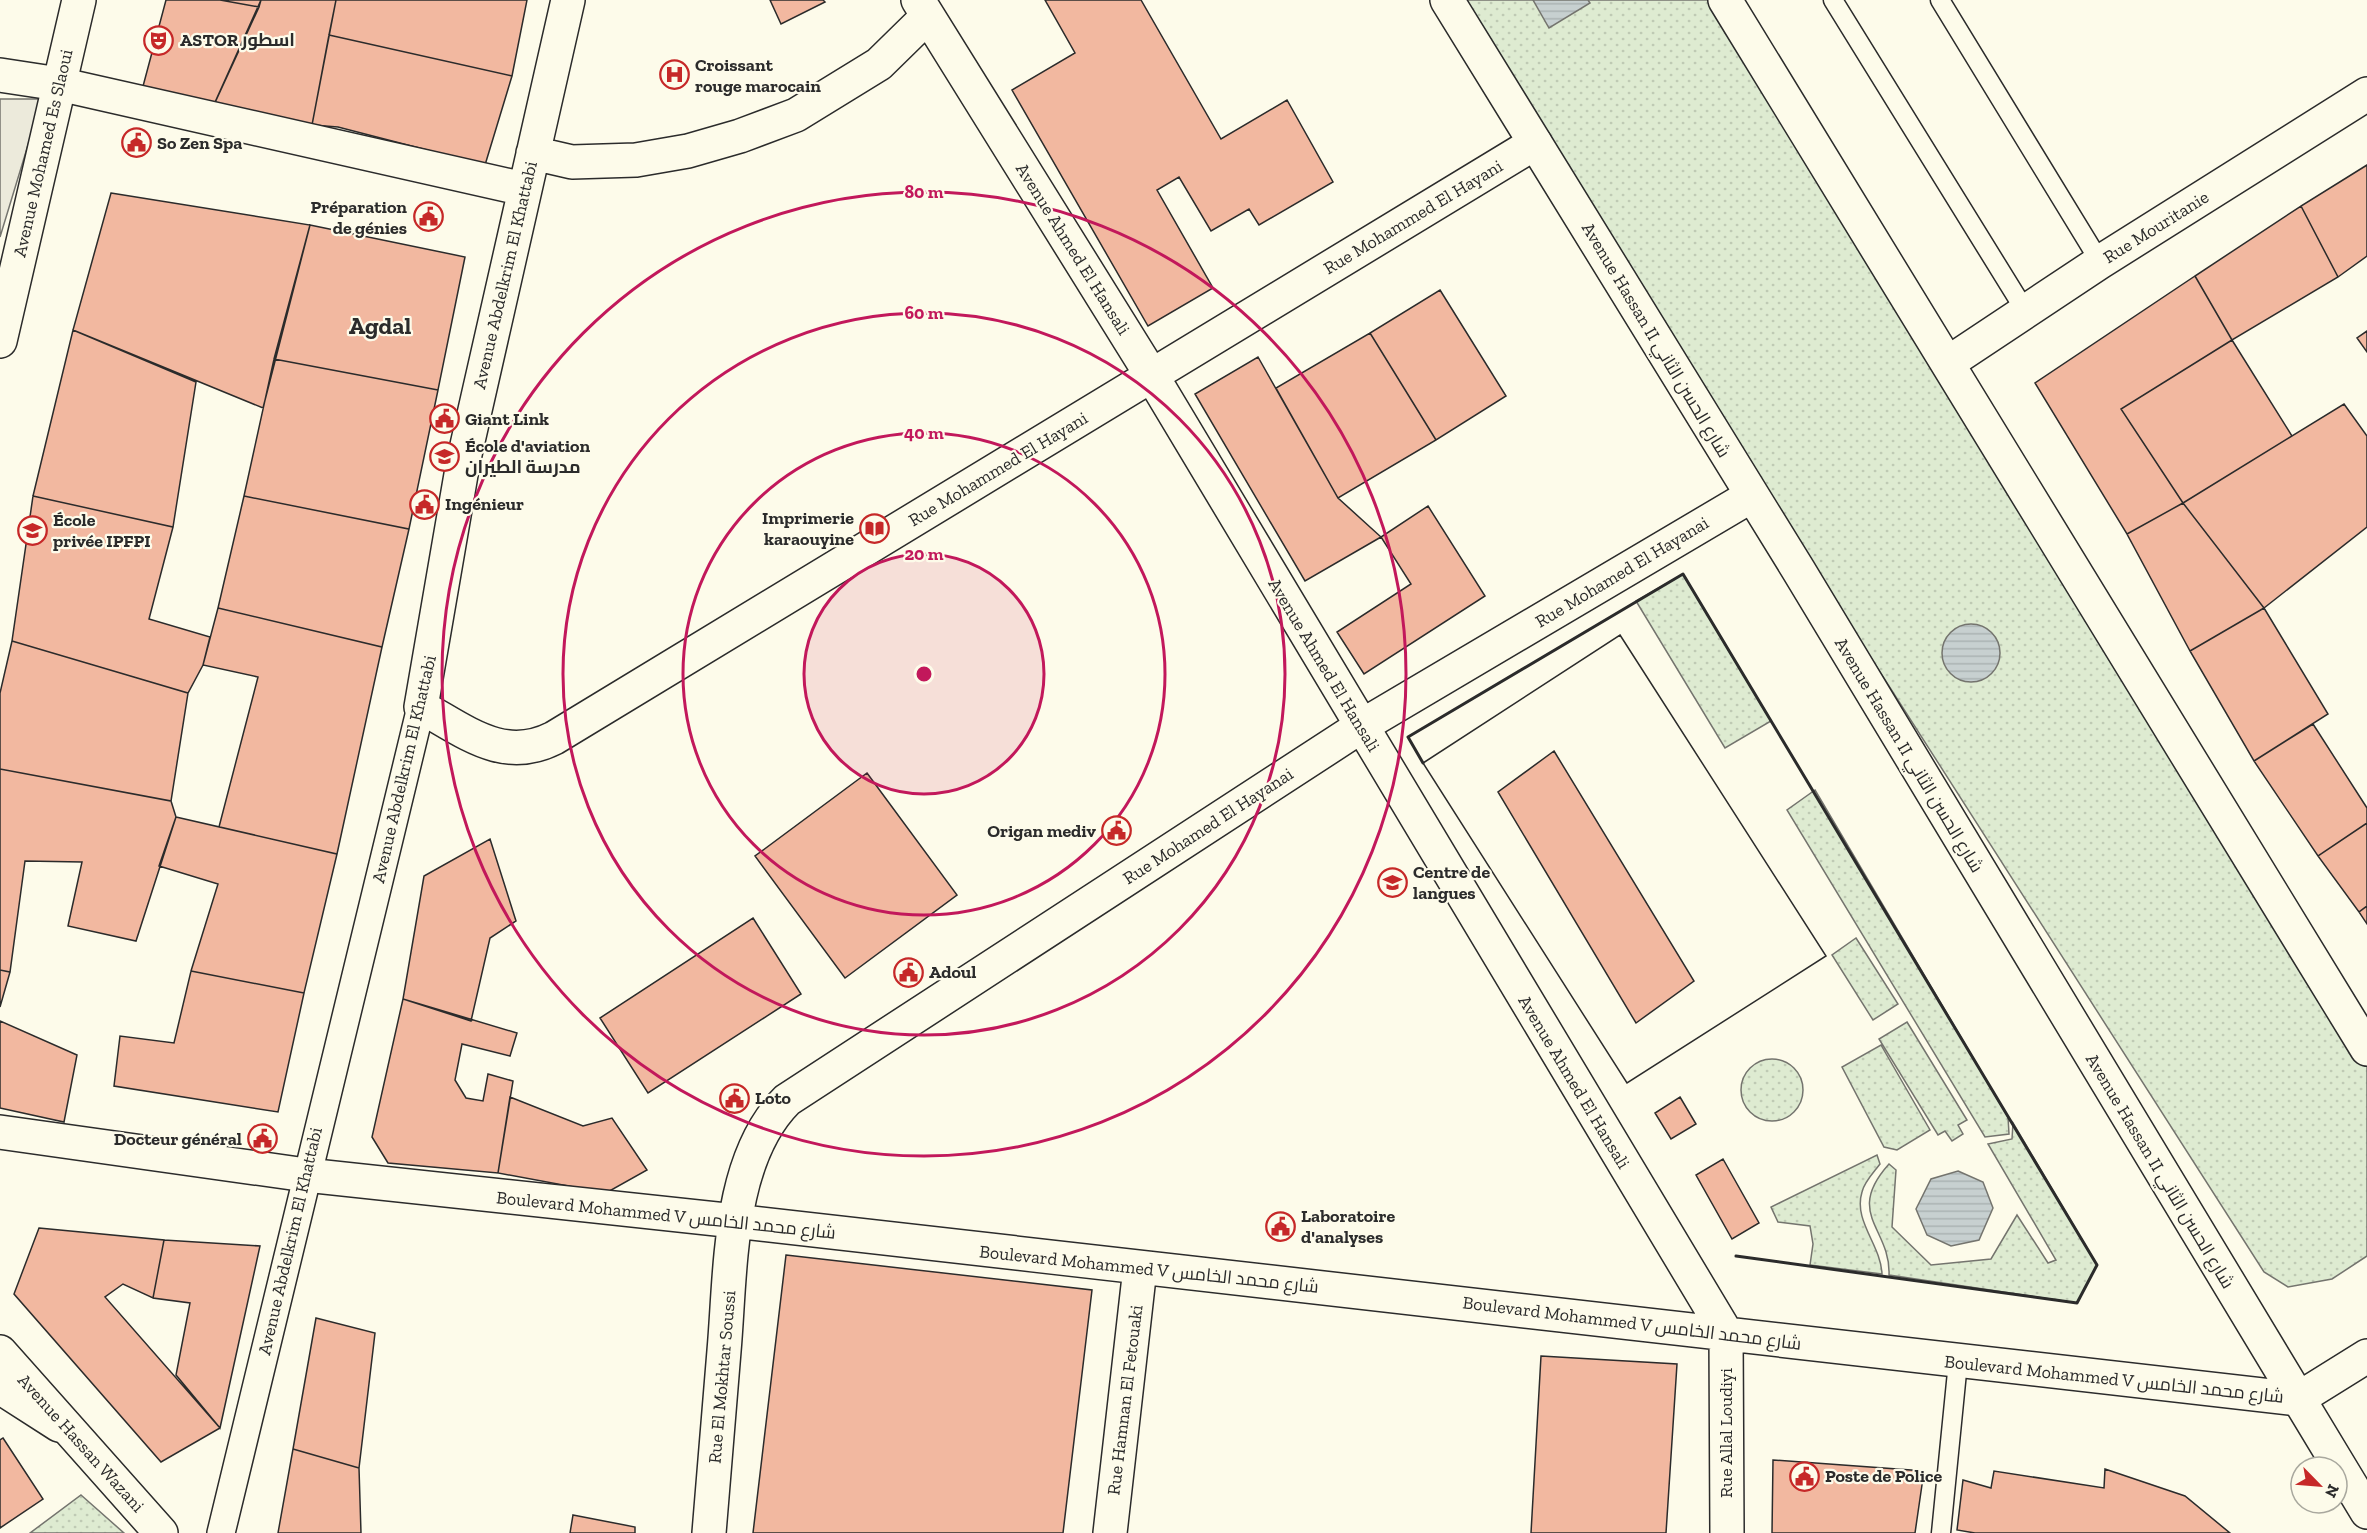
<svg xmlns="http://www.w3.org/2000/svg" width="2367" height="1533" font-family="'Zilla Slab',Cairo,serif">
<defs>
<pattern id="park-dots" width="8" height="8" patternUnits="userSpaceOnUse" patternTransform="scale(1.5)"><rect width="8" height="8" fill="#deebd1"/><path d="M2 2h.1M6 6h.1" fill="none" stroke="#bfcab4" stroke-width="1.8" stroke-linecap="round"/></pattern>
<pattern id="water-rules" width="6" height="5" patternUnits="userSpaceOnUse" patternTransform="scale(1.5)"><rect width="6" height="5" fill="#c7d0d0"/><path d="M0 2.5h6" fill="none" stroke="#abb3b3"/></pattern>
</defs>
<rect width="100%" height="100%" fill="#fdfbea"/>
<!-- park -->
<path fill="url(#park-dots)" stroke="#74746e" stroke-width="1.5" d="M 1450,0 L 1725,0 L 2367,1059 L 2367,1256 L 2332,1279 L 2288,1287 L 2264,1272 Z
M 1683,574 L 1771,721 L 1725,748 L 1636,601 Z
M 1815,790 L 2008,1117 L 2009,1134 L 1985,1137 L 1787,810 Z
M 1856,938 L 1898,1004 L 1873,1020 L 1832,955 Z
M 1907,1022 L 1967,1120 L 1958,1125 L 1963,1134 L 1952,1141 L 1945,1131 L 1938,1135 L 1879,1039 Z
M 1881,1045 L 1930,1130 L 1897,1150 L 1884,1147 L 1842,1067 Z
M1741 1090a31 31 0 1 1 62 0a31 31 0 1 1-62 0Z
M 2013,1123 L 2097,1265 L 2077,1303 L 1889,1275 C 1891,1228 1844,1214 1889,1164 L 1896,1170 L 1892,1227 L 1931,1265 L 1991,1259 L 2017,1215 L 2048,1263 L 2056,1260 L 1988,1144 L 2012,1139 Z
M 1877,1155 L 1880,1164 C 1874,1172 1864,1182 1862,1192 C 1853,1221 1881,1245 1882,1274 L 1810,1265 L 1813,1244 L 1810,1226 L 1778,1222 L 1771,1207 Z
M 81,1495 L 124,1533 L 30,1533 Z"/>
<!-- parking -->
<path fill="#eceadb" stroke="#74746e" stroke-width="1.5" d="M 0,99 L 42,99 L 0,237 Z"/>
<!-- water -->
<path fill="url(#water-rules)" stroke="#74746e" stroke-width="1.5" d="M 1533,0 L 1588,0 L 1590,3 L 1549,28 Z
M1942 653a29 29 0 1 1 58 0a29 29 0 1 1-58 0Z
M 1958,1171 L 1983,1182 L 1993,1208 L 1979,1240 L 1951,1246 L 1927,1235 L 1916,1209 L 1931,1179 Z"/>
<!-- building -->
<path fill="#f2b8a0" stroke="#2b2b2b" stroke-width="1.5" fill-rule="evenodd" d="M 166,0 L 220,0 L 259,7 L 212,109 L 142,90 Z
M 220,0 L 261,0 L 259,7 Z
M 261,0 L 336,0 L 312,125 L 212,109 Z
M 336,0 L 527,0 L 512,76 L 329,35 Z
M 770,0 L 823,0 L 825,2 L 781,24 Z
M 1045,0 L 1141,0 L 1221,139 L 1287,100 L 1333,182 L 1259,225 L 1249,209 L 1211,231 L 1179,177 L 1157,190 L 1213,288 L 1148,326 L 1012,90 L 1075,53 Z
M 329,35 L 512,76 L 485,165 L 338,127 L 312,125 Z
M 2367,165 L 2367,256 L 2338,277 L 2301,206 Z
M 111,193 L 310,225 L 263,408 L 73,330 Z
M 2301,206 L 2338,277 L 2232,340 L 2195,276 Z
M 310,225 L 465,257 L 438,390 L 274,359 Z
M 2195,276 L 2232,340 L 2121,409 L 2183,503 L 2127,534 L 2035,383 Z
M 1440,290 L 1506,396 L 1436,440 L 1370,333 Z
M 73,330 L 196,382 L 173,527 L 33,496 Z
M 2367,331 L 2367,352 L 2357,338 Z
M 1370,333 L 1436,440 L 1338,498 L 1276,388 Z
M 2232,340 L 2292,436 L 2183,503 L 2121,409 Z
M 1258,357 L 1338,498 L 1381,537 L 1305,581 L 1195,394 Z
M 274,359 L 438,390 L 409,529 L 244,496 Z
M 2344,404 L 2367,436 L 2367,527 L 2264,608 L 2183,503 Z
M 33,496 L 173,527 L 149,619 L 210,637 L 203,665 L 188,693 L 12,641 Z
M 244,496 L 409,529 L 382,647 L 218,608 Z
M 2183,503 L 2264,608 L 2190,651 L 2127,534 Z
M 1428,506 L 1485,596 L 1364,674 L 1337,632 L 1411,584 L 1381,537 Z
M 218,608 L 382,647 L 337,854 L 219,827 L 258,677 L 203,665 Z
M 2264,608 L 2328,714 L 2254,761 L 2190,651 Z
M 1620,635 L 1826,956 L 1627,1083 L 1423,763 ZM 1554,751 L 1694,981 L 1636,1023 L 1498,792 Z
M 1620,635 L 1826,956 L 1627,1083 L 1423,763 Z
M 12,641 L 188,693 L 171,801 L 0,769 L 0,693 Z
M 2313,724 L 2367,808 L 2367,823 L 2318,856 L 2254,761 Z
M 0,769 L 171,801 L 176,817 L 136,941 L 68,926 L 82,862 L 25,861 L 10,972 L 0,970 Z
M 867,773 L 957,895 L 845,978 L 755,856 Z
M 176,817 L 337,854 L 304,993 L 191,971 L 218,884 L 159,866 Z
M 2367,823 L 2367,906 L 2359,912 L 2318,856 Z
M 490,839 L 516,921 L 490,938 L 471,1021 L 403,999 L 424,876 Z
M 2367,906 L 2367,924 L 2359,912 Z
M 753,918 L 801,994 L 648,1093 L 600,1018 Z
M 0,970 L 10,972 L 0,1007 Z
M 191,971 L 304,993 L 278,1112 L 114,1086 L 120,1036 L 174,1043 Z
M 403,999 L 517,1033 L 510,1056 L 462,1044 L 455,1080 L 466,1098 L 483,1101 L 488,1074 L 513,1081 L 498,1173 L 388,1163 L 372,1137 Z
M 0,1021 L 77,1055 L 64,1122 L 0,1108 Z
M 510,1097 L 583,1126 L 612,1118 L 647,1170 L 606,1193 L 498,1173 Z
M 1680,1097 L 1696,1124 L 1671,1139 L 1655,1113 Z
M 1723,1159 L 1759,1223 L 1732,1239 L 1696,1175 Z
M 39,1228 L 164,1240 L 153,1298 L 123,1284 L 105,1297 L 220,1428 L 161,1462 L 14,1294 Z
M 164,1240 L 260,1246 L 220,1428 L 176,1375 L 190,1303 L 153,1298 Z
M 786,1255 L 1092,1290 L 1063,1533 L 753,1533 Z
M 316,1318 L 375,1333 L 359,1468 L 293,1449 Z
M 1541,1356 L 1677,1364 L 1666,1533 L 1531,1533 Z
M 3,1438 L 43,1499 L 0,1528 L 0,1440 Z
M 293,1449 L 359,1468 L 361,1533 L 278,1533 Z
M 1773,1460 L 1924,1471 L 1915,1533 L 1772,1533 Z
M 2105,1469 L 2185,1496 L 2230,1533 L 1975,1533 L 1957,1530 L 1963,1480 L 1991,1488 L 1994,1471 L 2104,1488 Z
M 573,1515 L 635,1527 L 635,1533 L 570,1533 Z"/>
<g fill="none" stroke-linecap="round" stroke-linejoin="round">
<defs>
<path id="service" d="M 1833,0 L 2026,312
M 1940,0 L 2100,262
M 1941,1533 L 1958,1362"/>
<path id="pedestrian" d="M 221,1533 L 421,707"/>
<path id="minor" d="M 568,0 L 463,463 L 421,707 C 465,731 503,764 554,738 L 1535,143
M 918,0 L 1152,376 L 1726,1333
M 0,75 L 59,84 L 524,189
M 533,153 L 572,162 L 636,160 L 688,151 L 740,136 L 796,115 L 879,64 L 928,16
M 1948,363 L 2100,262 L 2367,94
M 0,1132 L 306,1175 L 735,1221 L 2298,1399
M 1726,1333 L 1727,1533
M 709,1533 C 714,1472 719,1412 724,1351 C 731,1272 727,1160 787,1100 L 1360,727 L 1751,496
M 1110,1533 L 1140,1268"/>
<path id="tertiary" d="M 0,341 L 79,0
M 0,1387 L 59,1425
M 2298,1399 L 2367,1356"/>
<path id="secondary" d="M 1447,0 L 1799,571 L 2367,1512
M 1725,0 L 2367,1049"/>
<path id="primary" d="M 0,1352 L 161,1533"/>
</defs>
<!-- service casing -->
<use href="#service" stroke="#2b2b2b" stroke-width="21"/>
<!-- pedestrian casing -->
<use href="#pedestrian" stroke="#2b2b2b" stroke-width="30"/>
<!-- minor casing -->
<use href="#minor" stroke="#2b2b2b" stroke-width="36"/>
<!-- tertiary casing -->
<use href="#tertiary" stroke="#2b2b2b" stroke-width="36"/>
<!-- secondary casing -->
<use href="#secondary" stroke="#2b2b2b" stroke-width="36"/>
<!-- primary casing -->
<use href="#primary" stroke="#2b2b2b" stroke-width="36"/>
<!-- service -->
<use href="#service" stroke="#fdfbea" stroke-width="18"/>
<!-- pedestrian -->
<use href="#pedestrian" stroke="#fdfbea" stroke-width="27"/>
<!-- minor -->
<use href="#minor" stroke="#fdfbea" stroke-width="33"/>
<!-- tertiary -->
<use href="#tertiary" stroke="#fdfbea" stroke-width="33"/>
<!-- secondary -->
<use href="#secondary" stroke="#fdfbea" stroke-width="33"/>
<!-- primary -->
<use href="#primary" stroke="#fdfbea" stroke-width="33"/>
<!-- wall -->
<path stroke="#2b2b2b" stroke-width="3" d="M 1423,763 L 1408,737 L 1683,574 L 2097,1265 L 2077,1303 L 1736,1256"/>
</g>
<!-- distance rings -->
<circle cx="924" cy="674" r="120" fill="#c2185b" fill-opacity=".12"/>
<g fill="none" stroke="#c2185b" stroke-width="3">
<circle cx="924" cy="674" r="120"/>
<circle cx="924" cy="674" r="241"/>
<circle cx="924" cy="674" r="361"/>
<circle cx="924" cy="674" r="482"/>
</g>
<!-- icons -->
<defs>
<symbol id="theatre-ring" viewBox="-11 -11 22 22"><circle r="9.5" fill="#fdfbea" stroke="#c62828" stroke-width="1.5"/><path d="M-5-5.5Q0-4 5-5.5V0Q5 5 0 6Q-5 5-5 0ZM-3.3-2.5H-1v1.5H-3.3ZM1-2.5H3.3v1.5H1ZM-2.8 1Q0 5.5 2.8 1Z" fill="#c62828"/></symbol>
<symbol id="hospital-ring" viewBox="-11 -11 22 22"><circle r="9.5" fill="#fdfbea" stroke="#c62828" stroke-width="1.5"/><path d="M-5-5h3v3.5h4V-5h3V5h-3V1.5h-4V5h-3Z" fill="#c62828"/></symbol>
<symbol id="civic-ring" viewBox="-11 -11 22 22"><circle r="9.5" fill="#fdfbea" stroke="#c62828" stroke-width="1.5"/><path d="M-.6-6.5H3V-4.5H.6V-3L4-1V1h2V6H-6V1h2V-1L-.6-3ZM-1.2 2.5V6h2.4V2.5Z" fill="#c62828"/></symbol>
<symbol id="school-ring" viewBox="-11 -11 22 22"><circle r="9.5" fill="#fdfbea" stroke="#c62828" stroke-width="1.5"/><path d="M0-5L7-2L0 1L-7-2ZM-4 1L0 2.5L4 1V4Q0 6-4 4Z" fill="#c62828"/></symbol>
<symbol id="library-ring" viewBox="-11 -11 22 22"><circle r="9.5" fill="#fdfbea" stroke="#c62828" stroke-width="1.5"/><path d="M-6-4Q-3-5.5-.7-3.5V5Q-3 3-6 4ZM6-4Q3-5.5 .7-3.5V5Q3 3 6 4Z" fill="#c62828"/></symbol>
</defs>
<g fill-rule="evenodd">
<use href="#theatre-ring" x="142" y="24" width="33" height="33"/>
<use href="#hospital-ring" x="658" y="58" width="33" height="33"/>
<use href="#civic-ring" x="120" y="126" width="33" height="33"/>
<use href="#civic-ring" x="412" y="200" width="33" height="33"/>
<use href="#civic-ring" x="428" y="402" width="33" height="33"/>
<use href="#school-ring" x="428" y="440" width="33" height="33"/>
<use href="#civic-ring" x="408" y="488" width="33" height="33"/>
<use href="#library-ring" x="858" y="512" width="33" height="33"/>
<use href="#school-ring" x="16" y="514" width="33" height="33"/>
<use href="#civic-ring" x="1100" y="814" width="33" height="33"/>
<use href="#school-ring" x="1376" y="866" width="33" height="33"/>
<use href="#civic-ring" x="892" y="956" width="33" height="33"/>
<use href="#civic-ring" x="718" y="1082" width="33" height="33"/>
<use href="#civic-ring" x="246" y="1122" width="33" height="33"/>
<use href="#civic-ring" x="1264" y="1210" width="33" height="33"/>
<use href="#civic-ring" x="1788" y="1460" width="33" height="33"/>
</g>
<g text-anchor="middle" stroke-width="4.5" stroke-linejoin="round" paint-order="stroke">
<!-- poi labels -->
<g font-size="18" font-weight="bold" fill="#2b2b2b" stroke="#fdfbea" text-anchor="start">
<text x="180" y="46">ASTOR اسطور</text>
<text x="695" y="71">Croissant<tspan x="695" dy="21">rouge marocain</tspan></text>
<text x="157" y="149">So Zen Spa</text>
<text x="407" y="213" text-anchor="end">Préparation<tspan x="407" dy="21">de génies</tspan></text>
<text x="465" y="425">Giant Link</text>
<text x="465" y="452">École d'aviation<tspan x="465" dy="21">مدرسة الطيران</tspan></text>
<text x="445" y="510">Ingénieur</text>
<text x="854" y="524" text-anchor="end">Imprimerie<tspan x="854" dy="21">karaouyine</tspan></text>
<text x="53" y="526">École<tspan x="53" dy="21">privée IPFPI</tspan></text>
<text x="1096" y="837" text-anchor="end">Origan mediv</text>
<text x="1413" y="878">Centre de<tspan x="1413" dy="21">langues</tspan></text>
<text x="929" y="978">Adoul</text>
<text x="755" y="1104">Loto</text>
<text x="242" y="1145" text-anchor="end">Docteur général</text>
<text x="1301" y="1222">Laboratoire<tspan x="1301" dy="21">d'analyses</tspan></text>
<text x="1825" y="1482">Poste de Police</text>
</g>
<!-- street labels -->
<g font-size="18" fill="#2b2b2b" stroke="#fdfbea">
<text transform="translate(43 153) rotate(-77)" y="6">Avenue Mohamed Es Slaoui</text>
<text transform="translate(1413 217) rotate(-31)" y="6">Rue Mohammed El Hayani</text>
<text transform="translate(2156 227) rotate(-32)" y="6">Rue Mouritanie</text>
<text transform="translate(1073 249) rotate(58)" y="6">Avenue Ahmed El Hansali</text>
<text transform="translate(505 275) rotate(-77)" y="6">Avenue Abdelkrim El Khattabi</text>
<text transform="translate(1656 340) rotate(59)" y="6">Avenue Hassan II شارع الحسن الثاني</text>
<text transform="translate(998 469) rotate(-31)" y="6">Rue Mohammed El Hayani</text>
<text transform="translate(1622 572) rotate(-31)" y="6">Rue Mohamed El Hayanai</text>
<text transform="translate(1324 665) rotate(59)" y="6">Avenue Ahmed El Hansali</text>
<text transform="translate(1909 755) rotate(59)" y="6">Avenue Hassan II شارع الحسن الثاني</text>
<text transform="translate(404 769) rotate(-77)" y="6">Avenue Abdelkrim El Khattabi</text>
<text transform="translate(1208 826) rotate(-33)" y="6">Rue Mohamed El Hayanai</text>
<text transform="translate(1574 1082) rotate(59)" y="6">Avenue Ahmed El Hansali</text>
<text transform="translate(2160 1171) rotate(59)" y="6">Avenue Hassan II شارع الحسن الثاني</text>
<text transform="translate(666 1215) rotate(6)" y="6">Boulevard Mohammed V شارع محمد الخامس</text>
<text transform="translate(290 1241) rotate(-77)" y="6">Avenue Abdelkrim El Khattabi</text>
<text transform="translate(1149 1269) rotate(6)" y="6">Boulevard Mohammed V شارع محمد الخامس</text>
<text transform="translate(1632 1323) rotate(7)" y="6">Boulevard Mohammed V شارع محمد الخامس</text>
<text transform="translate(722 1377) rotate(-85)" y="6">Rue El Mokhtar Soussi</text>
<text transform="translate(2114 1379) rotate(6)" y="6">Boulevard Mohammed V شارع محمد الخامس</text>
<text transform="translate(1125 1400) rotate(-83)" y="6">Rue Hamnan El Fetouaki</text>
<text transform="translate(1726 1433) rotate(-90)" y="6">Rue Allal Loudiyi</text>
<text transform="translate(81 1443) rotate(48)" y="6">Avenue Hassan Wazani</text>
</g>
<!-- district labels -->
<g font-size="24" font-weight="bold" fill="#2b2b2b" stroke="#fdfbea">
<text x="380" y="334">Agdal</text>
</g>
</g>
<circle cx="924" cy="674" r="9" fill="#c2185b" stroke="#fdfbea" stroke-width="3"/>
<g font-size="18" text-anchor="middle" font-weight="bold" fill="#c2185b" stroke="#fdfbea" stroke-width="4.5" stroke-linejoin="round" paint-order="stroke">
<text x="924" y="198">80 m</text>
<text x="924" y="319">60 m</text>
<text x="924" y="439">40 m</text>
<text x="924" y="560">20 m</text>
</g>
<!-- north arrow -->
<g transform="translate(2319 1485) rotate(115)"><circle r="28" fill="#fdfbea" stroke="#a9a89e" stroke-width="1.5"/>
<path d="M0-4.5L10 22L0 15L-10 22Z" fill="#c62828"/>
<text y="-9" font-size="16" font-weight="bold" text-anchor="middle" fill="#2b2b2b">N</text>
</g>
</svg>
